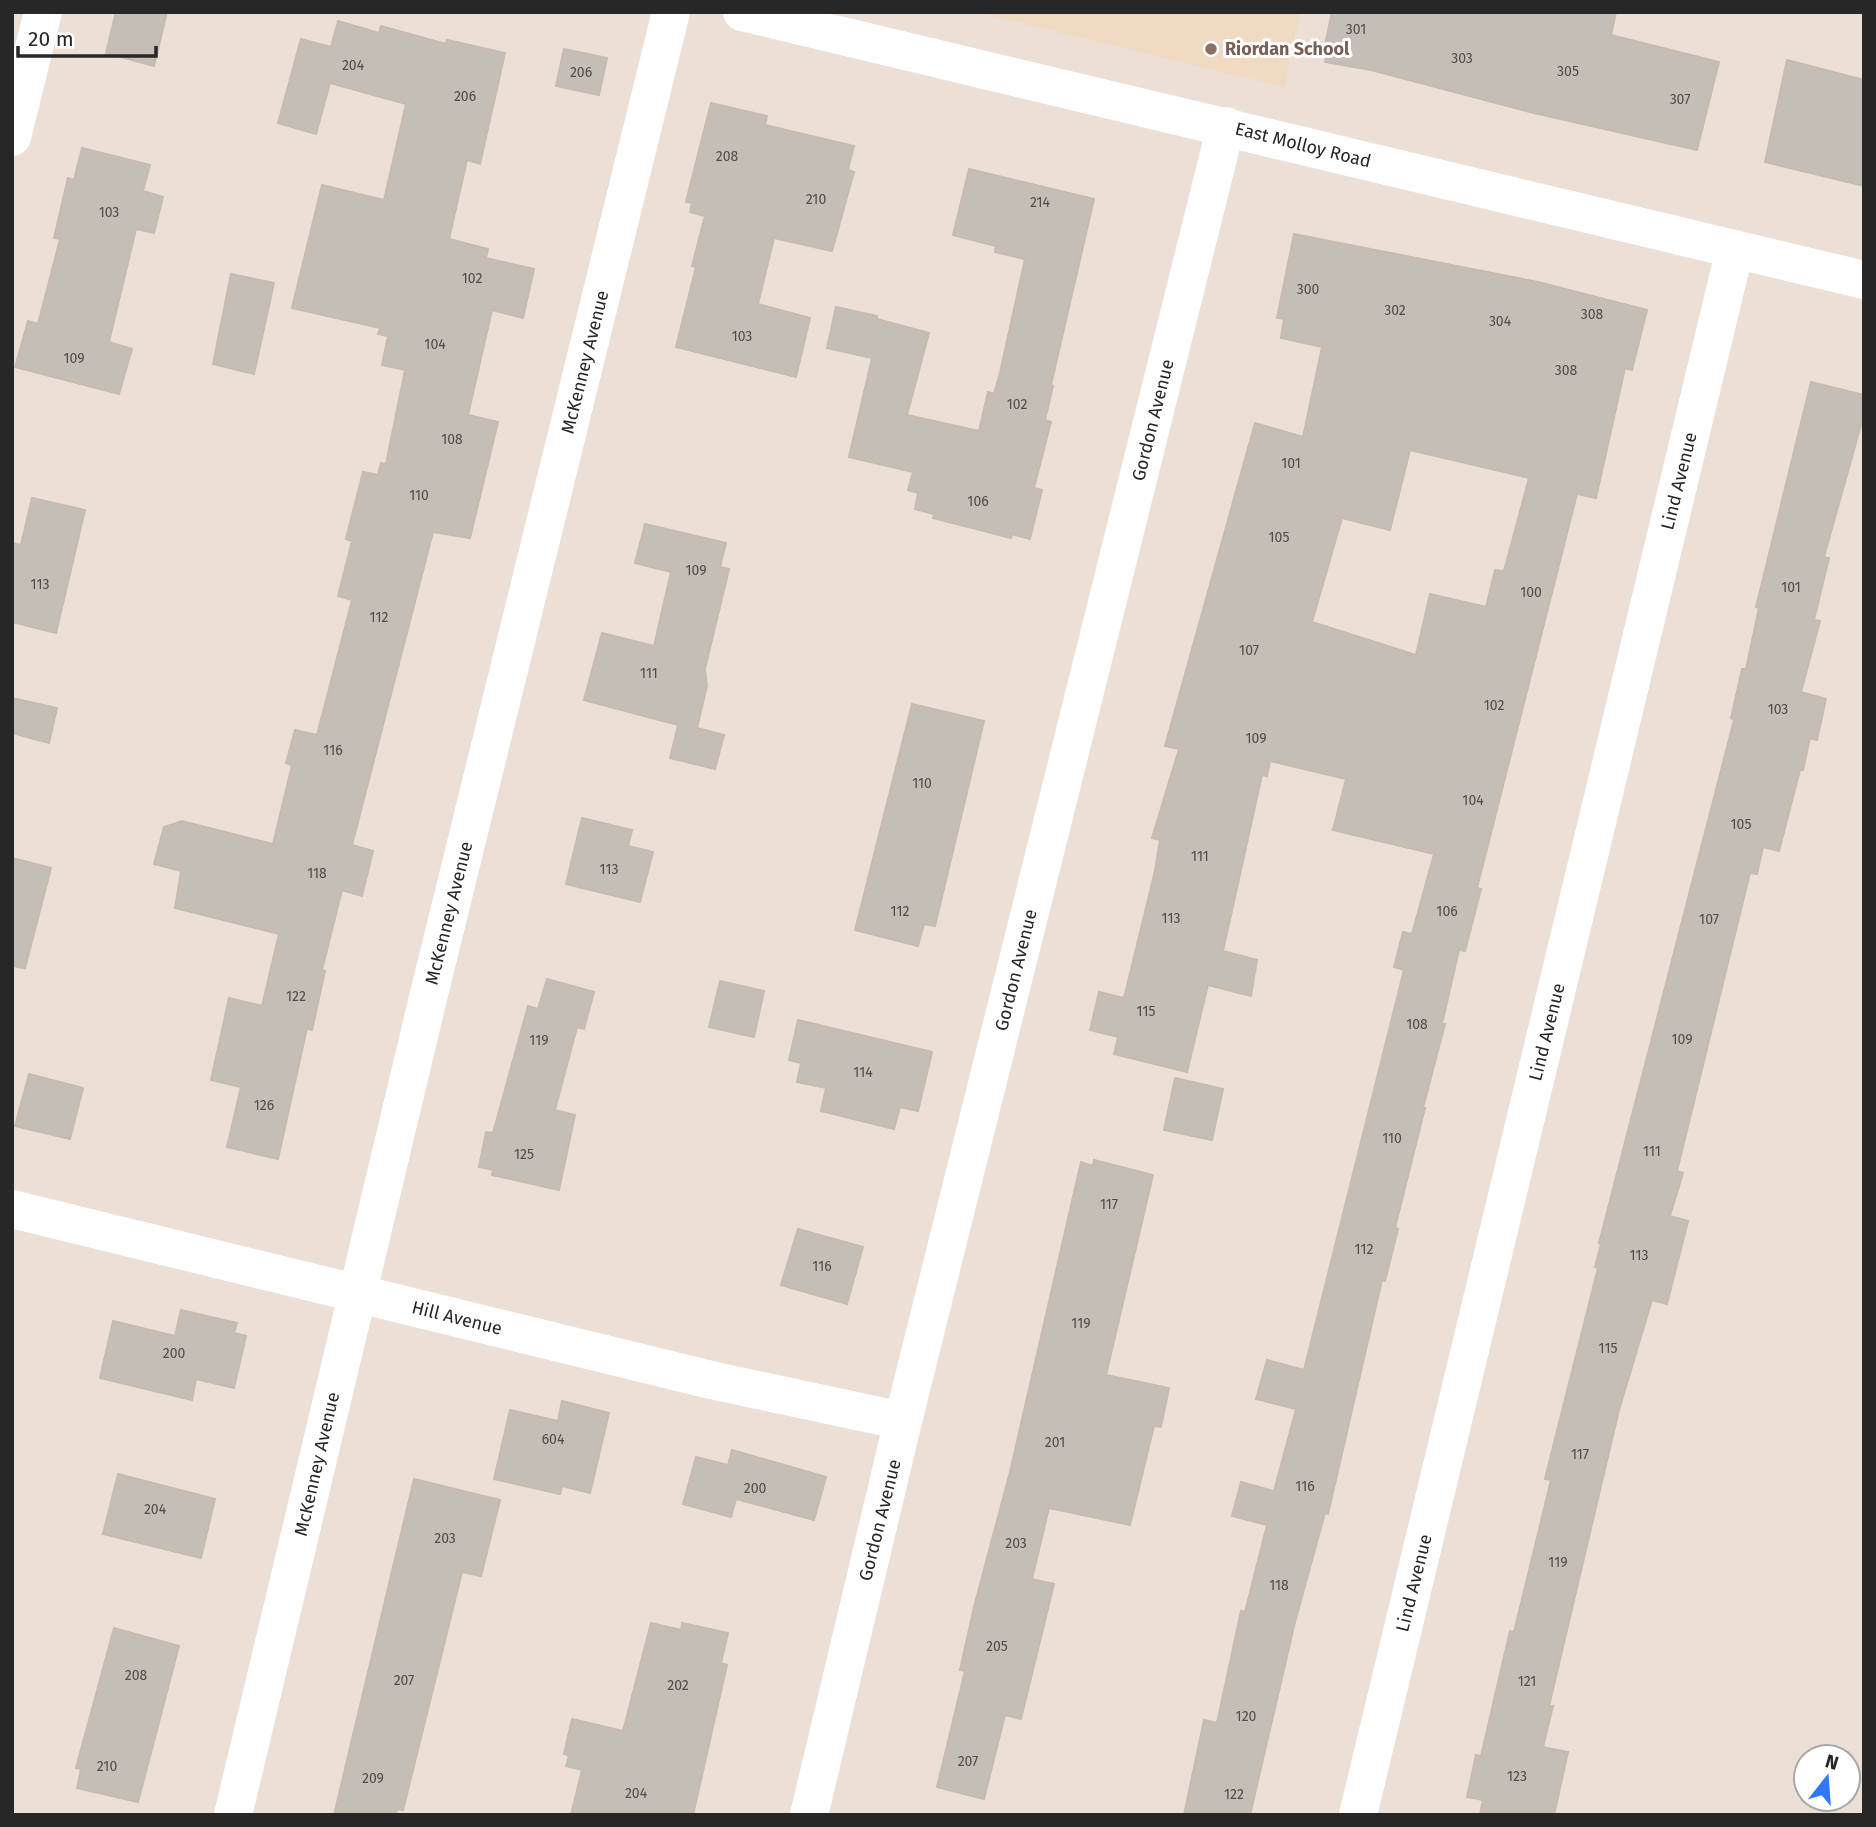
<svg xmlns="http://www.w3.org/2000/svg" width="1876" height="1827" font-family="'Fira Sans',sans-serif">
<rect width="100%" height="100%" fill="#ecdfd6"/>
<!-- education -->
<path fill="#f0dac2" d="M 975,12 L 1300,12 L 1284,87 Z"/>
<!-- building -->
<path fill="#c5beb6" stroke="#c7bbb0" stroke-width="2" fill-rule="evenodd" d="M 116,12 L 167,12 L 154,66 L 106,53 Z
M 1332,12 L 1616,12 L 1611,35 L 1719,62 L 1697,150 L 1534,113 L 1371,70 L 1325,62 L 1329,46 L 1325,45 Z
M 338,21 L 379,33 L 381,26 L 446,44 L 447,40 L 505,53 L 480,164 L 467,160 L 449,239 L 488,249 L 486,258 L 534,269 L 523,318 L 492,310 L 468,415 L 498,422 L 470,538 L 433,532 L 352,845 L 373,851 L 362,896 L 342,890 L 322,970 L 325,971 L 312,1030 L 307,1028 L 278,1159 L 227,1147 L 241,1087 L 211,1080 L 229,998 L 262,1006 L 279,934 L 175,908 L 181,871 L 154,864 L 164,827 L 182,821 L 273,844 L 292,765 L 286,763 L 295,730 L 317,735 L 352,600 L 338,596 L 352,541 L 346,539 L 363,472 L 378,475 L 381,463 L 386,464 L 405,370 L 382,365 L 388,336 L 378,334 L 380,328 L 292,308 L 322,185 L 384,200 L 406,104 L 330,83 L 316,134 L 278,123 L 301,39 L 331,47 Z
M 564,49 L 607,58 L 599,95 L 556,86 Z
M 1787,60 L 1864,80 L 1864,186 L 1765,162 Z
M 711,103 L 767,116 L 765,125 L 854,146 L 848,170 L 854,172 L 832,251 L 774,238 L 758,304 L 810,318 L 796,377 L 676,347 L 696,267 L 692,266 L 705,216 L 690,212 L 692,203 L 686,202 Z
M 82,148 L 150,165 L 143,191 L 163,197 L 154,233 L 136,229 L 109,342 L 132,349 L 119,394 L 15,367 L 28,321 L 38,324 L 60,239 L 54,238 L 68,178 L 74,180 Z
M 969,169 L 1094,199 L 1051,385 L 1053,386 L 1045,420 L 1051,422 L 1034,488 L 1042,490 L 1030,539 L 1012,534 L 1011,538 L 933,518 L 934,514 L 915,509 L 918,493 L 908,490 L 913,472 L 849,457 L 872,358 L 827,348 L 836,307 L 877,316 L 877,319 L 929,333 L 907,415 L 979,431 L 988,392 L 994,394 L 1000,373 L 1025,259 L 995,252 L 996,246 L 953,235 Z
M 1294,234 L 1538,282 L 1647,310 L 1632,370 L 1625,368 L 1596,498 L 1577,494 L 1477,888 L 1481,889 L 1465,951 L 1459,950 L 1442,1024 L 1445,1024 L 1423,1108 L 1425,1108 L 1395,1228 L 1398,1229 L 1385,1281 L 1382,1280 L 1328,1514 L 1325,1513 L 1295,1622 L 1250,1815 L 1184,1815 L 1204,1720 L 1217,1723 L 1241,1611 L 1245,1612 L 1267,1525 L 1232,1516 L 1241,1482 L 1274,1491 L 1296,1409 L 1256,1399 L 1267,1360 L 1304,1370 L 1404,970 L 1394,967 L 1403,932 L 1412,934 L 1434,854 L 1333,830 L 1346,779 L 1270,761 L 1267,776 L 1262,775 L 1223,951 L 1257,960 L 1251,996 L 1208,985 L 1187,1072 L 1114,1054 L 1118,1037 L 1090,1030 L 1099,992 L 1124,998 L 1155,871 L 1160,840 L 1152,838 L 1179,749 L 1165,746 L 1255,423 L 1303,437 L 1322,347 L 1281,338 L 1284,319 L 1277,318 ZM 1410,450 L 1529,478 L 1504,571 L 1495,570 L 1486,607 L 1430,594 L 1416,655 L 1312,622 L 1342,518 L 1390,530 Z
M 231,274 L 274,283 L 254,374 L 213,364 Z
M 1811,382 L 1864,395 L 1864,414 L 1824,557 L 1829,558 L 1814,620 L 1820,621 L 1801,692 L 1826,699 L 1817,740 L 1810,738 L 1803,770 L 1800,770 L 1779,851 L 1763,847 L 1757,874 L 1750,873 L 1677,1171 L 1683,1173 L 1670,1216 L 1688,1221 L 1667,1304 L 1652,1300 L 1619,1410 L 1549,1706 L 1553,1706 L 1543,1747 L 1568,1752 L 1554,1815 L 1480,1815 L 1483,1800 L 1467,1797 L 1476,1755 L 1481,1756 L 1510,1631 L 1514,1632 L 1551,1480 L 1545,1479 L 1598,1268 L 1595,1267 L 1601,1244 L 1599,1243 L 1734,720 L 1731,718 L 1742,669 L 1746,669 L 1759,608 L 1756,607 Z
M 32,498 L 85,510 L 56,633 L 12,622 L 12,543 L 21,545 Z
M 645,524 L 726,543 L 720,567 L 729,569 L 705,669 L 707,686 L 697,728 L 724,735 L 715,769 L 670,758 L 678,725 L 584,700 L 602,633 L 654,646 L 671,572 L 635,563 Z
M 12,698 L 57,708 L 49,743 L 12,733 Z
M 912,704 L 984,721 L 935,926 L 924,924 L 918,946 L 855,930 Z
M 582,818 L 632,830 L 628,846 L 653,852 L 640,902 L 566,884 Z
M 12,858 L 51,868 L 25,968 L 12,966 Z
M 547,979 L 594,992 L 584,1029 L 577,1027 L 555,1110 L 575,1115 L 559,1190 L 492,1175 L 493,1170 L 479,1167 L 486,1132 L 493,1133 L 528,1006 L 538,1009 Z
M 720,981 L 764,991 L 754,1037 L 709,1027 Z
M 798,1020 L 932,1052 L 918,1111 L 900,1107 L 894,1129 L 821,1111 L 826,1088 L 797,1082 L 801,1063 L 789,1060 Z
M 29,1074 L 83,1088 L 70,1139 L 15,1126 Z
M 1175,1078 L 1223,1089 L 1212,1140 L 1164,1130 Z
M 1094,1160 L 1153,1175 L 1106,1375 L 1169,1388 L 1161,1427 L 1154,1426 L 1130,1525 L 1049,1508 L 1032,1579 L 1054,1584 L 1021,1719 L 1005,1715 L 984,1799 L 937,1787 L 965,1671 L 960,1670 L 974,1607 L 1010,1472 L 1081,1162 L 1093,1166 Z
M 798,1229 L 863,1247 L 847,1304 L 781,1285 Z
M 181,1310 L 237,1323 L 234,1333 L 246,1336 L 234,1388 L 196,1379 L 192,1400 L 100,1378 L 113,1321 L 175,1336 Z
M 562,1401 L 609,1413 L 590,1493 L 562,1486 L 560,1494 L 494,1479 L 510,1410 L 558,1421 Z
M 732,1450 L 826,1477 L 814,1520 L 736,1499 L 731,1517 L 683,1504 L 696,1457 L 728,1465 Z
M 118,1474 L 215,1499 L 201,1558 L 103,1534 Z
M 414,1479 L 500,1500 L 481,1576 L 462,1572 L 403,1810 L 397,1809 L 396,1815 L 334,1815 Z
M 651,1623 L 681,1630 L 682,1623 L 728,1633 L 721,1663 L 727,1665 L 693,1815 L 571,1815 L 582,1770 L 566,1766 L 569,1756 L 564,1754 L 572,1719 L 623,1731 Z
M 114,1628 L 179,1646 L 138,1802 L 77,1788 L 81,1769 L 76,1768 Z"/>
<g fill="none" stroke-linecap="round" stroke-linejoin="round">
<!-- minor -->
<path stroke="#fff" stroke-width="38" d="M 742,12 L 1864,280
M 12,137 L 43,12
M 12,1209 L 711,1380 L 903,1421
M 233,1815 L 428,998 L 671,12
M 809,1815 L 903,1421 L 1226,126
M 1358,1815 L 1735,249"/>
</g>
<!-- markers -->
<circle fill="#8d6e63" stroke="#fff" stroke-width="2.5" cx="1211" cy="49" r="7"/>
<g text-anchor="middle" stroke-width="6" stroke-linejoin="round" paint-order="stroke">
<!-- number labels -->
<g font-size="14" fill="#4e4d4b">
<text x="1356" y="34">301</text>
<text x="1462" y="63">303</text>
<text x="353" y="70">204</text>
<text x="1568" y="76">305</text>
<text x="581" y="77">206</text>
<text x="465" y="101">206</text>
<text x="1680" y="104">307</text>
<text x="727" y="161">208</text>
<text x="816" y="204">210</text>
<text x="1040" y="207">214</text>
<text x="109" y="217">103</text>
<text x="472" y="283">102</text>
<text x="1308" y="294">300</text>
<text x="1395" y="315">302</text>
<text x="1592" y="319">308</text>
<text x="1500" y="326">304</text>
<text x="742" y="341">103</text>
<text x="435" y="349">104</text>
<text x="74" y="363">109</text>
<text x="1566" y="375">308</text>
<text x="1017" y="409">102</text>
<text x="452" y="444">108</text>
<text x="1291" y="468">101</text>
<text x="419" y="500">110</text>
<text x="978" y="506">106</text>
<text x="1279" y="542">105</text>
<text x="696" y="575">109</text>
<text x="40" y="589">113</text>
<text x="1791" y="592">101</text>
<text x="1531" y="597">100</text>
<text x="379" y="622">112</text>
<text x="1249" y="655">107</text>
<text x="649" y="678">111</text>
<text x="1494" y="710">102</text>
<text x="1778" y="714">103</text>
<text x="1256" y="743">109</text>
<text x="333" y="755">116</text>
<text x="922" y="788">110</text>
<text x="1473" y="805">104</text>
<text x="1741" y="829">105</text>
<text x="1200" y="861">111</text>
<text x="609" y="874">113</text>
<text x="317" y="878">118</text>
<text x="900" y="916">112</text>
<text x="1447" y="916">106</text>
<text x="1171" y="923">113</text>
<text x="1709" y="924">107</text>
<text x="296" y="1001">122</text>
<text x="1146" y="1016">115</text>
<text x="1417" y="1029">108</text>
<text x="1682" y="1044">109</text>
<text x="539" y="1045">119</text>
<text x="863" y="1077">114</text>
<text x="264" y="1110">126</text>
<text x="1392" y="1143">110</text>
<text x="1652" y="1156">111</text>
<text x="524" y="1159">125</text>
<text x="1109" y="1209">117</text>
<text x="1364" y="1254">112</text>
<text x="1639" y="1260">113</text>
<text x="822" y="1271">116</text>
<text x="1081" y="1328">119</text>
<text x="1608" y="1353">115</text>
<text x="174" y="1358">200</text>
<text x="553" y="1444">604</text>
<text x="1055" y="1447">201</text>
<text x="1580" y="1459">117</text>
<text x="1305" y="1491">116</text>
<text x="755" y="1493">200</text>
<text x="155" y="1514">204</text>
<text x="445" y="1543">203</text>
<text x="1016" y="1548">203</text>
<text x="1558" y="1567">119</text>
<text x="1279" y="1590">118</text>
<text x="997" y="1651">205</text>
<text x="136" y="1680">208</text>
<text x="404" y="1685">207</text>
<text x="1527" y="1686">121</text>
<text x="678" y="1690">202</text>
<text x="1246" y="1721">120</text>
<text x="968" y="1766">207</text>
<text x="107" y="1771">210</text>
<text x="1517" y="1781">123</text>
<text x="373" y="1783">209</text>
<text x="636" y="1798">204</text>
<text x="1234" y="1799">122</text>
</g>
<!-- education labels -->
<g font-size="18" font-weight="bold" fill="#785e54" stroke="#fff" text-anchor="start">
<text x="1225" y="55">Riordan School</text>
</g>
<!-- street labels -->
<g font-size="18" fill="#272727" stroke="#fff">
<text transform="translate(1303 145) rotate(14)" y="6">East Molloy Road</text>
<text transform="translate(585 362) rotate(-76)" y="6">McKenney Avenue</text>
<text transform="translate(1153 420) rotate(-76)" y="6">Gordon Avenue</text>
<text transform="translate(1679 481) rotate(-76)" y="6">Lind Avenue</text>
<text transform="translate(449 913) rotate(-76)" y="6">McKenney Avenue</text>
<text transform="translate(1016 970) rotate(-76)" y="6">Gordon Avenue</text>
<text transform="translate(1547 1032) rotate(-76)" y="6">Lind Avenue</text>
<text transform="translate(457 1318) rotate(14)" y="6">Hill Avenue</text>
<text transform="translate(317 1464) rotate(-77)" y="6">McKenney Avenue</text>
<text transform="translate(880 1520) rotate(-76)" y="6">Gordon Avenue</text>
<text transform="translate(1414 1583) rotate(-76)" y="6">Lind Avenue</text>
</g>
</g>
<!-- border -->
<rect width="1876" height="1827" fill="none" stroke="#272727" stroke-width="28"/>
<!-- north arrow -->
<g transform="translate(1827 1778) rotate(17)"><circle r="33" fill="#ffffff" stroke="#a9a9a9" stroke-width="2"/>
<path d="M0-5L12 26L0 18L-12 26Z" fill="#3077ff"/>
<text y="-10" font-size="19" font-weight="bold" text-anchor="middle" fill="#272727">N</text>
</g>
<!-- scale -->
<path d="M18 46v10h138v-10" fill="none" stroke="#272727" stroke-width="3.5"/>
<text x="28" y="46" font-size="21" fill="#272727" stroke="#ffffff" stroke-width="5" paint-order="stroke">20 m</text>
</svg>
